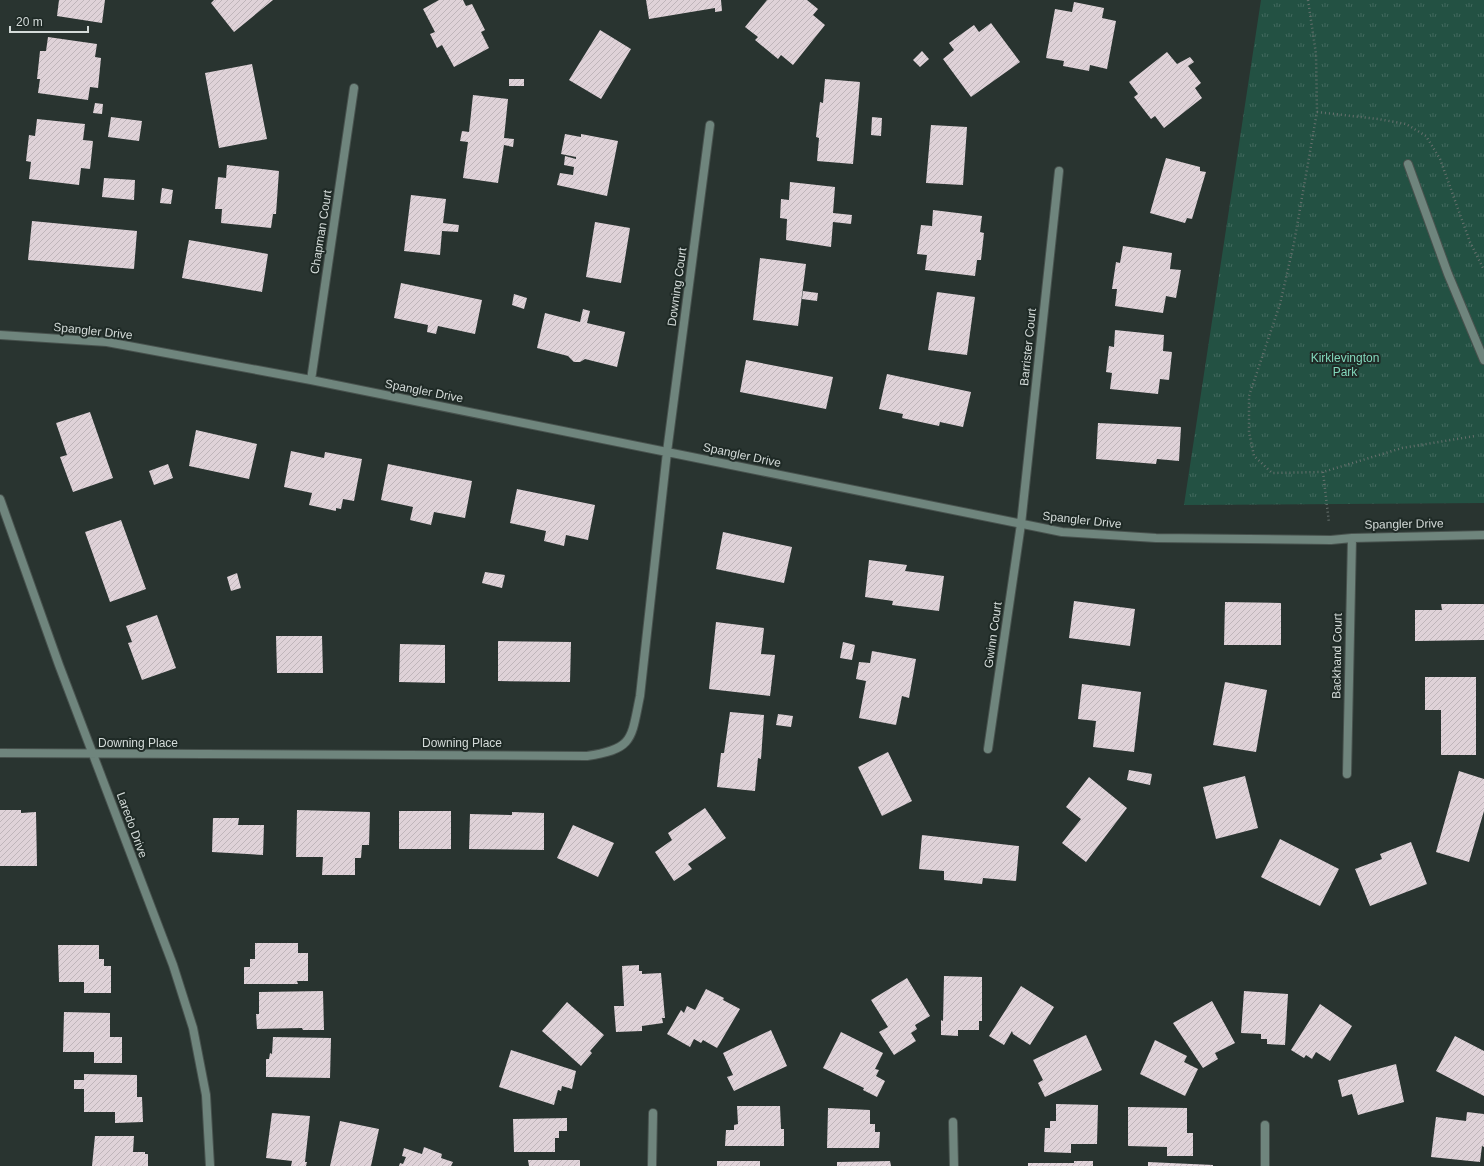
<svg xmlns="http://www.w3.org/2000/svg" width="1484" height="1166" font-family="Helvetica,sans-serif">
<defs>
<pattern id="grass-tufts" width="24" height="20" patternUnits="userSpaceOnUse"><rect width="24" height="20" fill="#235143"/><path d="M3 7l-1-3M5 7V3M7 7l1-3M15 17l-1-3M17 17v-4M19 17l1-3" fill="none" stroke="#42695e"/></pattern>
<pattern id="building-hatch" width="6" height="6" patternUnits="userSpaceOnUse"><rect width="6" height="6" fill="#dfd2d8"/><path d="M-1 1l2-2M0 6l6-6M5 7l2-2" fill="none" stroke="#bfb5ba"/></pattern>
</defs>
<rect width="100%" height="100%" fill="#293430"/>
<!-- grass -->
<path fill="url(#grass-tufts)" d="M 1261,0 L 1484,0 L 1484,503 L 1184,505 Z"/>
<!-- building -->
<path fill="url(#building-hatch)" d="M 59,0 L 105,0 L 102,23 L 57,16 Z
M 214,0 L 273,0 L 234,32 L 211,3 Z
M 439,0 L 463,0 L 466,6 L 472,4 L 485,30 L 481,32 L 489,48 L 454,67 L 442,45 L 437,48 L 430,34 L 435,32 L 423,9 Z
M 646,0 L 721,0 L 722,11 L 715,12 L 715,8 L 649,19 Z
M 767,0 L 807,0 L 818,9 L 813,15 L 825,25 L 793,65 L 781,55 L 778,59 L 755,40 L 758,37 L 745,27 Z
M 1074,2 L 1104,8 L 1102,18 L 1116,21 L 1107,69 L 1090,65 L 1089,71 L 1063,66 L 1064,61 L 1046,58 L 1055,9 L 1072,12 Z
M 991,23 L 1020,62 L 971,97 L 943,59 L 954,50 L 949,43 L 974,25 L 979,32 Z
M 600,30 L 631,49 L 601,99 L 569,80 Z
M 48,37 L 97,44 L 95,57 L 101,58 L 98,88 L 90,87 L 88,100 L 38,93 L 40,79 L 37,79 L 40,51 L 46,51 Z
M 922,51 L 929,59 L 920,67 L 913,60 Z
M 1167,52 L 1177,64 L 1190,57 L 1194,62 L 1188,66 L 1201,83 L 1195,88 L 1202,98 L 1164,128 L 1155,116 L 1151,119 L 1134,97 L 1138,94 L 1129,82 Z
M 252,64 L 267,139 L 219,148 L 205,73 Z
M 509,79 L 524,79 L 524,86 L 509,86 Z
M 825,79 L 860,82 L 853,164 L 817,161 L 819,138 L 816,137 L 820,102 L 823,103 Z
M 473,95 L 508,99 L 504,138 L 514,139 L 513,147 L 504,145 L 498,183 L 463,178 L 468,142 L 460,141 L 462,131 L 469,132 Z
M 95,103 L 103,104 L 102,114 L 93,113 Z
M 111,117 L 142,121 L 139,141 L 108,137 Z
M 872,117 L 882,118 L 881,136 L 871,135 Z
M 37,119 L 85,124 L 83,140 L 93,141 L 90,169 L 81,168 L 79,185 L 29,179 L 31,162 L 26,161 L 29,135 L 35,136 Z
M 931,125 L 967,127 L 963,185 L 926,183 Z
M 565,134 L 581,137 L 581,134 L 618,141 L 607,196 L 557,185 L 560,173 L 573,175 L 574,167 L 564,165 L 565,156 L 576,159 L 576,157 L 561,154 Z
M 1166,158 L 1200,167 L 1200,171 L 1206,172 L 1192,219 L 1187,218 L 1185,223 L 1150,213 Z
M 227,165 L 279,171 L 276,214 L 273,214 L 271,228 L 221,223 L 222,209 L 215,209 L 218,177 L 226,178 Z
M 104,178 L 135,180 L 134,200 L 102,197 Z
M 790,182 L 835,187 L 833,213 L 852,215 L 851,224 L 833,222 L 831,247 L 786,240 L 787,219 L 780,218 L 781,199 L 789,200 Z
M 162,188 L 173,190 L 171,204 L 160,203 Z
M 411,195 L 446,199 L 443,223 L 459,225 L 458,232 L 442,231 L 440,255 L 404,251 Z
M 933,210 L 982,216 L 980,232 L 984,233 L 981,260 L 977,260 L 975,276 L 925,270 L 927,255 L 917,254 L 921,225 L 932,226 Z
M 32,221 L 137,231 L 134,269 L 28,260 Z
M 595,222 L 630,228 L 621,283 L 586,277 Z
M 189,240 L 268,254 L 262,292 L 182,278 Z
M 1123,246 L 1172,253 L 1170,269 L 1181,270 L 1176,298 L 1166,296 L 1163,313 L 1115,306 L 1117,289 L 1112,289 L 1116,262 L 1120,263 Z
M 760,258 L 806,264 L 798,326 L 753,320 Z
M 401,283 L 482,300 L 475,334 L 438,326 L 436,334 L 427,332 L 428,325 L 394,318 Z
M 803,291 L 818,293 L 817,301 L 802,299 Z
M 937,292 L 975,297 L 967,355 L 928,350 Z
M 514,294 L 527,298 L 524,309 L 512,305 Z
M 583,309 L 590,311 L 587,323 L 625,332 L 617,367 L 585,359 L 580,362 L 574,362 L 568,356 L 537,348 L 545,313 L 580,322 Z
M 1115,330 L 1164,335 L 1163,351 L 1172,352 L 1169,380 L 1160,379 L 1158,394 L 1110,389 L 1112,373 L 1106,372 L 1109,346 L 1114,347 Z
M 746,360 L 833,377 L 826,409 L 740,392 Z
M 887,374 L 971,392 L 963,427 L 940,422 L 939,426 L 902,418 L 903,414 L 879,409 Z
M 90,412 L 113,478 L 73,492 L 60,457 L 67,455 L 56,423 Z
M 1098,423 L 1181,427 L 1179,461 L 1157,459 L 1156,464 L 1096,459 Z
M 196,430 L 257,444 L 249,479 L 189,466 Z
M 291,451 L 324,458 L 325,452 L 362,459 L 354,501 L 343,499 L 341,509 L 336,508 L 336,511 L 309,505 L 312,493 L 284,487 Z
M 168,464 L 173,478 L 154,485 L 149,471 Z
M 388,464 L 472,481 L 465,518 L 434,512 L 431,525 L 410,520 L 413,507 L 381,500 Z
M 517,489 L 595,505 L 588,540 L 566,535 L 564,546 L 544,541 L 546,531 L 510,523 Z
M 121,520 L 146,589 L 110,602 L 85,532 Z
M 723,532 L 792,547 L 784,583 L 716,569 Z
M 869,560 L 907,565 L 905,571 L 944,576 L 939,611 L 892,605 L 893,601 L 865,597 Z
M 485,572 L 505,575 L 502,588 L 482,583 Z
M 237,573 L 241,588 L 231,591 L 227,577 Z
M 1074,601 L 1135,609 L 1130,646 L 1069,638 Z
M 1225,602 L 1281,603 L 1281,645 L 1224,645 Z
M 1441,604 L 1484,604 L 1484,640 L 1415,641 L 1415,610 L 1442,610 Z
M 157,615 L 176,668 L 142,680 L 128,643 L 132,642 L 126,626 Z
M 716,622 L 764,628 L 761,654 L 775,655 L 770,696 L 709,689 Z
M 276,636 L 322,636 L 323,673 L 277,673 Z
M 498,641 L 571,642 L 570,682 L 498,681 Z
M 843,642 L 855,645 L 852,660 L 840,658 Z
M 400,644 L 445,645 L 445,683 L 399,682 Z
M 872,651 L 916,659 L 909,698 L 902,696 L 896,725 L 859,718 L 866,681 L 856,679 L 859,662 L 870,663 Z
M 1425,677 L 1476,677 L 1476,755 L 1441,755 L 1441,710 L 1425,710 Z
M 1225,682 L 1267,690 L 1256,752 L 1213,745 Z
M 1082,684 L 1141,692 L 1134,752 L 1093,747 L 1096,721 L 1078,719 Z
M 730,712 L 764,715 L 761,759 L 758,758 L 755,791 L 717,787 L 721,753 L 724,753 Z
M 778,714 L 793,716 L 791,727 L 776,725 Z
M 888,752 L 912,801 L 882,816 L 858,767 Z
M 1129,770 L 1152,774 L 1150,785 L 1127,780 Z
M 1459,771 L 1484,779 L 1484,811 L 1469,862 L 1436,852 Z
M 1245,776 L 1258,828 L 1216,839 L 1203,787 Z
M 1089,777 L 1127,808 L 1086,862 L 1062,843 L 1081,819 L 1066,807 Z
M 705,808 L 726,838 L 688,864 L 692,869 L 674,881 L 655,852 L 672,840 L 668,833 Z
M 0,810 L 21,810 L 21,813 L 36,812 L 37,866 L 0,866 Z
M 297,810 L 370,812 L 369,845 L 362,845 L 361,858 L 355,858 L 355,875 L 322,875 L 323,857 L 296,857 Z
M 399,811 L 451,811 L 451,849 L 399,849 Z
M 512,812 L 544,813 L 544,850 L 469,849 L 470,814 L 512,815 Z
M 213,818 L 239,818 L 238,825 L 264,825 L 263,855 L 212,852 Z
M 573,825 L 614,843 L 598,877 L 557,858 Z
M 922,835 L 1019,846 L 1016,881 L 983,878 L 982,884 L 944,880 L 944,871 L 919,869 Z
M 1280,839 L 1339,869 L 1320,906 L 1261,877 Z
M 1411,842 L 1427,884 L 1370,906 L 1355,869 L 1382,859 L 1380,854 Z
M 255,943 L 298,943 L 298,953 L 308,953 L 308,981 L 297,981 L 298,984 L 244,984 L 244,967 L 250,967 L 250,959 L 255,959 Z
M 58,945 L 99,945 L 99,959 L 104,959 L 104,966 L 111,966 L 111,993 L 84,993 L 84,982 L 59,982 Z
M 639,965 L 639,971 L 642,971 L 642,974 L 661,973 L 665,1018 L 662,1018 L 663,1023 L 642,1026 L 642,1031 L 616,1032 L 614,1006 L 624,1006 L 622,966 Z
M 944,976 L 982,977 L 982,1021 L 979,1021 L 979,1030 L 958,1030 L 958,1036 L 941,1035 L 941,1020 L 943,1021 Z
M 907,978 L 930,1016 L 915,1025 L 917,1029 L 911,1033 L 916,1041 L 894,1055 L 879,1032 L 888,1027 L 871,1000 Z
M 1021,986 L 1054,1007 L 1030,1045 L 1013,1034 L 1012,1031 L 1004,1045 L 989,1036 Z
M 706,989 L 724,998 L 723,1000 L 740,1009 L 717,1048 L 703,1040 L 701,1043 L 694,1039 L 690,1047 L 667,1034 L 681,1010 L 684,1013 L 687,1006 L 695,1010 Z
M 323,991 L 324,1030 L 303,1030 L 302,1028 L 257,1029 L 256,1014 L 259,1014 L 259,992 Z
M 1244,991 L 1288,994 L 1285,1045 L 1267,1044 L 1267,1039 L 1261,1039 L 1261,1034 L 1241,1033 Z
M 1212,1001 L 1235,1043 L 1215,1053 L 1218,1059 L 1203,1068 L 1173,1023 Z
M 567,1002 L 604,1035 L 590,1051 L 592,1053 L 581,1066 L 542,1031 Z
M 1320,1004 L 1352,1026 L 1330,1061 L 1316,1052 L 1312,1059 L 1306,1055 L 1304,1058 L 1291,1050 Z
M 64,1012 L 110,1013 L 110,1037 L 122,1037 L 122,1063 L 94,1063 L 94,1052 L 63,1052 Z
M 771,1030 L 787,1066 L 734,1091 L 727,1077 L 733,1075 L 723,1053 Z
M 841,1032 L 883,1053 L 875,1069 L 879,1070 L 876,1076 L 885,1081 L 877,1097 L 863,1090 L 864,1088 L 823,1068 Z
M 1086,1035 L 1102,1070 L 1045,1097 L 1038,1083 L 1043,1080 L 1033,1060 Z
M 1455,1036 L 1484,1051 L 1484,1096 L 1436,1071 Z
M 273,1037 L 331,1038 L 330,1078 L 266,1077 L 266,1059 L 269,1059 L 270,1053 L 272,1054 Z
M 1155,1040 L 1187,1056 L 1184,1062 L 1198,1069 L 1185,1096 L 1140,1074 Z
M 511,1050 L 576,1071 L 572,1089 L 562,1086 L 561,1091 L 558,1090 L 554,1105 L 499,1087 Z
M 1396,1064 L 1404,1102 L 1358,1115 L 1352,1094 L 1342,1097 L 1338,1080 Z
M 84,1074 L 137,1075 L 137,1097 L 142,1097 L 143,1122 L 115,1123 L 115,1112 L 84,1112 L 84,1089 L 74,1089 L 74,1080 L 84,1080 Z
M 1056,1104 L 1098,1105 L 1097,1144 L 1071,1144 L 1071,1153 L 1044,1152 L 1045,1128 L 1050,1128 L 1050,1121 L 1056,1121 Z
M 737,1106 L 780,1106 L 781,1129 L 784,1129 L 784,1146 L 725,1146 L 726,1130 L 734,1130 L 734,1125 L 738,1124 Z
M 1128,1107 L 1187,1108 L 1187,1133 L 1193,1133 L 1193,1156 L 1167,1156 L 1167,1147 L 1128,1146 Z
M 828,1108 L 870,1110 L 870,1124 L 875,1124 L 875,1132 L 880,1132 L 879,1148 L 827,1148 Z
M 1467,1112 L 1484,1114 L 1484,1147 L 1482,1146 L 1480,1162 L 1431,1157 L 1436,1117 L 1466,1121 Z
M 272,1113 L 310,1116 L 305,1162 L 307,1162 L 306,1166 L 291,1166 L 292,1161 L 266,1158 Z
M 567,1118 L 567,1131 L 559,1131 L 559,1138 L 555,1138 L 555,1152 L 514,1152 L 513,1119 Z
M 340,1121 L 379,1129 L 371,1166 L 330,1166 Z
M 95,1136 L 134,1136 L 133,1152 L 145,1152 L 145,1154 L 148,1154 L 148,1166 L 92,1166 Z
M 424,1147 L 442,1154 L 441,1158 L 453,1162 L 451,1166 L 399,1166 L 400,1163 L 403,1164 L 406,1157 L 402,1156 L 404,1148 L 422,1154 Z
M 528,1160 L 580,1160 L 580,1166 L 529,1166 Z
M 717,1161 L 760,1161 L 760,1166 L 717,1166 Z
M 890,1161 L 891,1166 L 837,1166 L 837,1162 Z
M 1074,1161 L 1093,1161 L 1093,1166 L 1028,1166 L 1028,1163 L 1074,1163 Z
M 1148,1162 L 1213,1165 L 1213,1166 L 1148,1166 Z"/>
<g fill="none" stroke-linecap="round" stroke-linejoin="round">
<defs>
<path id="lane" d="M 1408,164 L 1448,274 L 1484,360"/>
<path id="street" d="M 0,335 L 107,342 L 311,380 L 1062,532 L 1156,538 L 1331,540 L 1352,538 L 1484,535
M 311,380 L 354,88
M 0,499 L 59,665 L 173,965 L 193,1028 L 206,1095 L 210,1166
M 988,749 L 1021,524 L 1059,171
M 0,753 L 587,756 C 634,749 631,739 640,696 L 667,452 L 710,125
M 1347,774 L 1352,538
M 953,1122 L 954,1166
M 1265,1125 L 1265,1166
M 652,1166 L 653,1113"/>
</defs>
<!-- lane casing -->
<use href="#lane" stroke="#48524e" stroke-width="10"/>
<!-- street casing -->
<use href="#street" stroke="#48524e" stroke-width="10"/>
<!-- path -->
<path stroke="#66706d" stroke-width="2.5" stroke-dasharray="1 3" stroke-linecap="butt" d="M 1308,0 L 1316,54 L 1317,112 L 1294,243 L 1280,304 L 1249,396 L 1249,432 L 1254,456 L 1272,473 L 1323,472 L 1402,448 L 1475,436
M 1317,112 L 1378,119 L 1406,124 L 1426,136 L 1440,159 L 1470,242 L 1484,270
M 1323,472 L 1329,523"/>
<!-- lane -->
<use href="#lane" stroke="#6f857d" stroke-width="8"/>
<!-- street -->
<use href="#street" stroke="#6f857d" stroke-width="8"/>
</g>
<g text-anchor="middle" stroke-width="4" stroke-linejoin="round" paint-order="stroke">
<!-- street labels -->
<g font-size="12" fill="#d4dbd9" stroke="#1f2a26">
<text transform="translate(321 232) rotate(-81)" y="4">Chapman Court</text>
<text transform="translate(677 287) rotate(-82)" y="4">Downing Court</text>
<text transform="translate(93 331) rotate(6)" y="4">Spangler Drive</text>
<text transform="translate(1028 347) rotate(-84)" y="4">Barrister Court</text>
<text transform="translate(424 391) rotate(11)" y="4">Spangler Drive</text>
<text transform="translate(742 455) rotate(12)" y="4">Spangler Drive</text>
<text transform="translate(1082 520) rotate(6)" y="4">Spangler Drive</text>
<text transform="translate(1404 524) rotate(-1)" y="4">Spangler Drive</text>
<text transform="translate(993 635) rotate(-82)" y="4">Gwinn Court</text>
<text transform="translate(1337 656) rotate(-89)" y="4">Backhand Court</text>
<text x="138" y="747">Downing Place</text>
<text x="462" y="747">Downing Place</text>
<text transform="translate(132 825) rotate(70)" y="4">Laredo Drive</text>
</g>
<!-- park labels -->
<g font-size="12" fill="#82d7bb" stroke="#1f2a26">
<text x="1345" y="362">Kirklevington<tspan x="1345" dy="14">Park</tspan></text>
</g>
</g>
<!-- scale -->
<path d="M10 26v6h78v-6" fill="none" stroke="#d4dbd9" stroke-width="2"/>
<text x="16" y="26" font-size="12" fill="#d4dbd9" stroke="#1f2a26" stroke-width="3" paint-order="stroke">20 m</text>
</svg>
